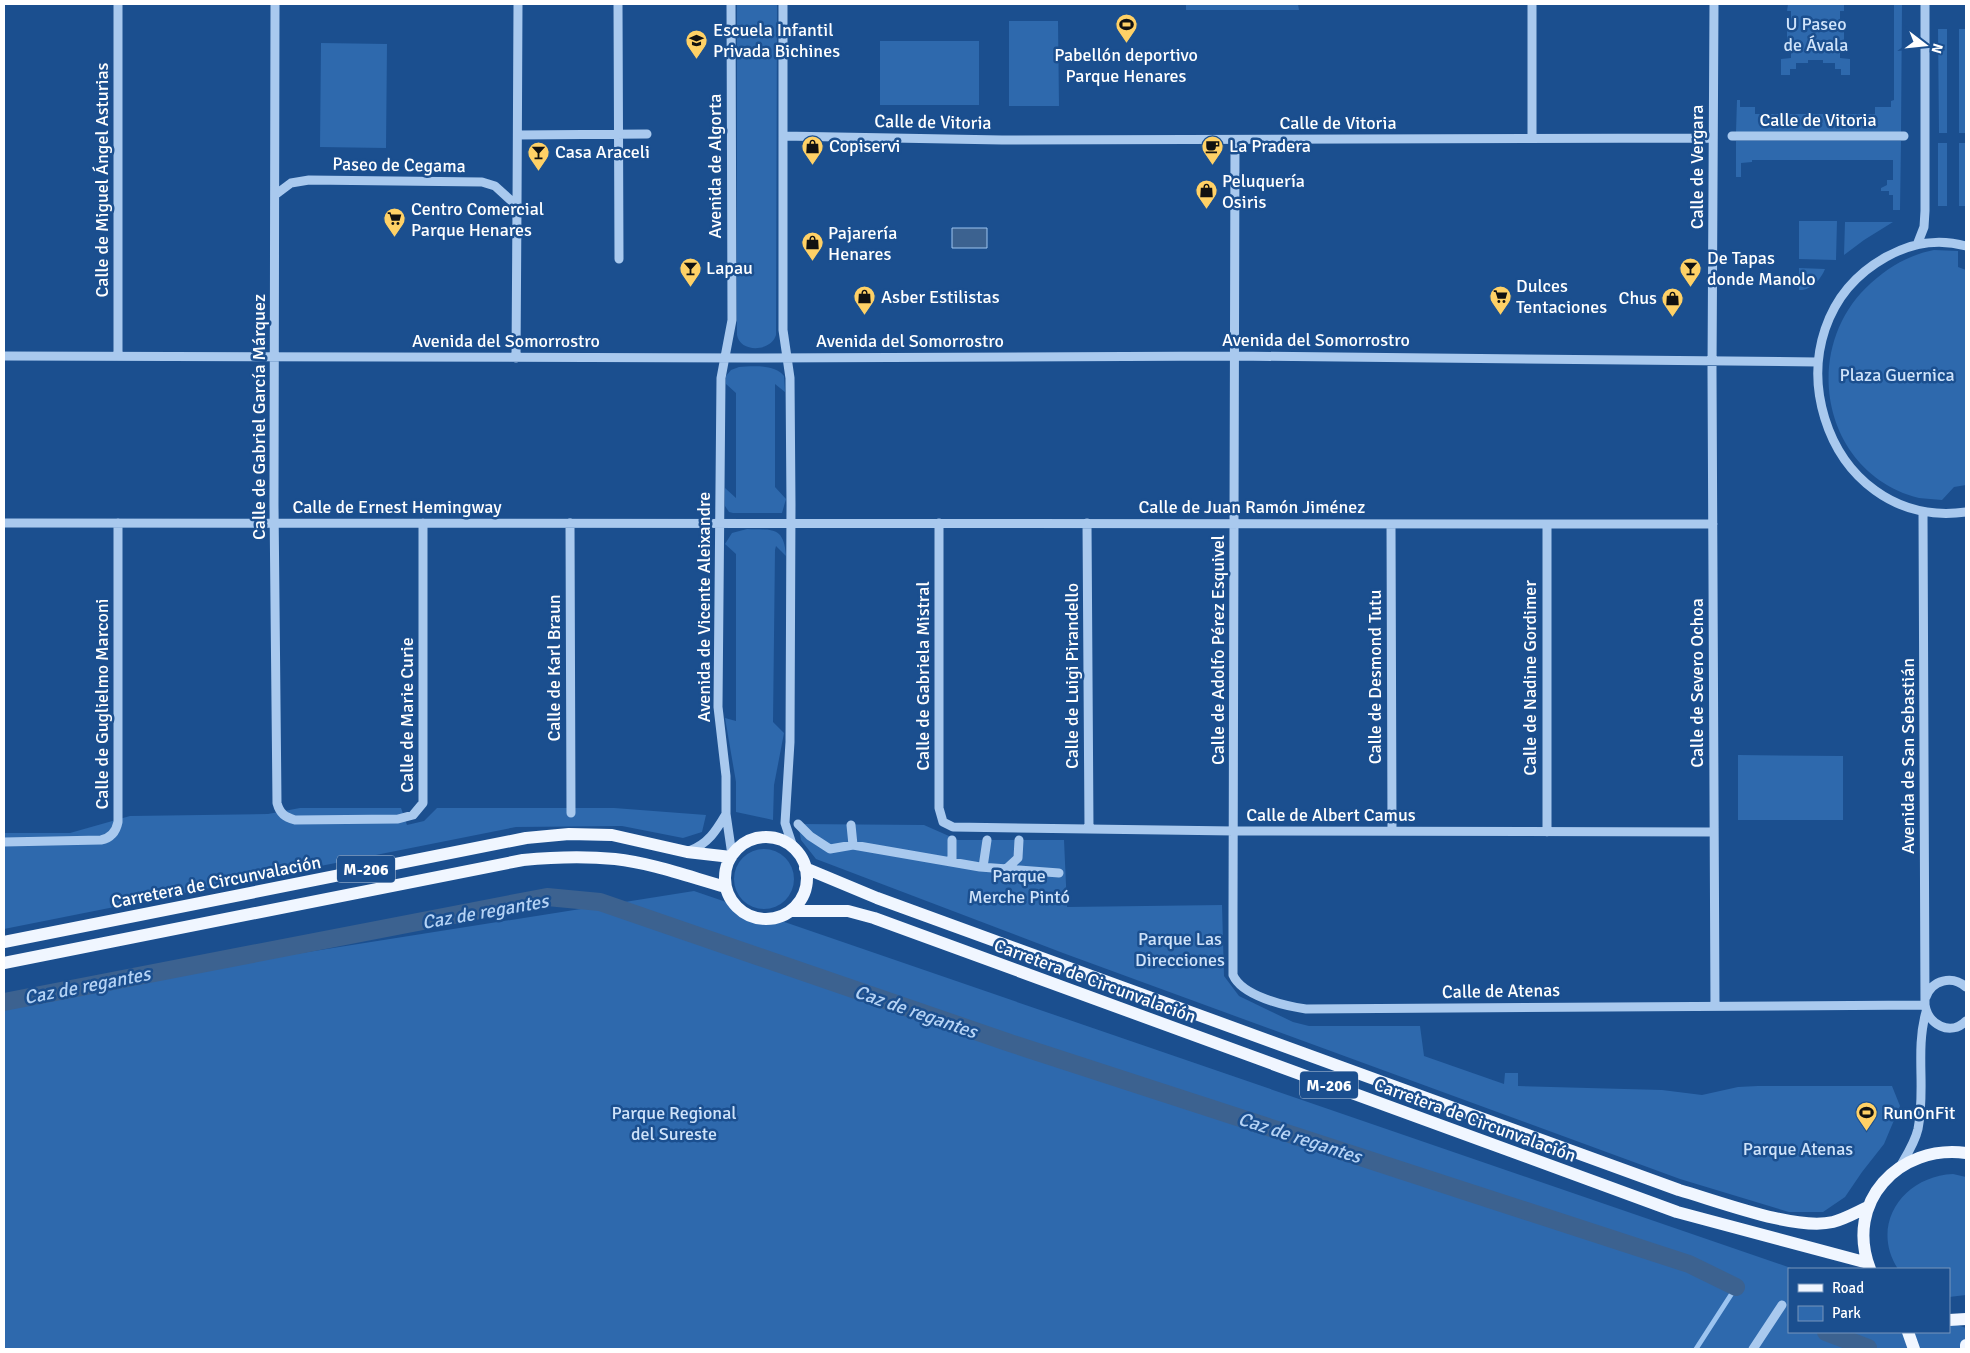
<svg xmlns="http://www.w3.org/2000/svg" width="1970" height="1353" font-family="Signika,sans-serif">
<rect width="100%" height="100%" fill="#1b4f8f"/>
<!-- green -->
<path fill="#2e69ad" d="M 737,4 L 777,4 L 776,335 C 771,352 740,353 737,335 Z
M 1186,4 L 1298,4 L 1299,10 L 1186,10 Z
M 1788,4 L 1844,4 L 1844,11 L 1840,11 L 1840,27 L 1844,27 L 1844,51 L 1840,51 L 1840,58 L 1850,59 L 1850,75 L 1841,75 L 1841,69 L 1835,69 L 1835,63 L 1823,63 L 1823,60 L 1808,60 L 1808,63 L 1796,63 L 1796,69 L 1790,69 L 1790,75 L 1781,75 L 1781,59 L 1791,58 L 1791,51 L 1787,51 L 1787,27 L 1791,26 L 1791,11 L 1787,11 Z
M 1894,4 L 1902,4 L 1901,132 L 1736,132 L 1737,100 L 1740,100 L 1740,107 L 1755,107 L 1755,114 L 1875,114 L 1875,107 L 1891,107 L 1891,101 L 1894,100 Z
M 1009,21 L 1058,21 L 1059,106 L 1009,106 Z
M 1938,29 L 1947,29 L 1947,133 L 1939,133 Z
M 1959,29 L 1966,29 L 1966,133 L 1959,133 Z
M 880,41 L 979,41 L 979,105 L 880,105 Z
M 321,43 L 387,44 L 386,148 L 320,147 Z
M 1736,141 L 1901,141 L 1900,210 L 1893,210 L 1893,195 L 1889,195 L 1889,191 L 1881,191 L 1881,188 L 1887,185 L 1887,180 L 1893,180 L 1893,160 L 1752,160 L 1752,162 L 1741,163 L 1741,177 L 1736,177 Z
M 1938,143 L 1947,143 L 1947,206 L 1938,206 Z
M 1959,143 L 1966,143 L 1966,206 L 1959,206 Z
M 1799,221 L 1837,221 L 1836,260 L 1799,259 Z
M 1845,222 L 1893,222 L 1864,240 L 1844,255 Z
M 1934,250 L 1958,251 L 1958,267 L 1966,270 L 1966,485 L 1954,487 L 1942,500 C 1934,499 1926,499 1919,498 C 1821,473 1799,347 1871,283 C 1890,266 1909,255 1934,250 Z
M 1799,268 L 1825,269 C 1821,279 1811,291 1799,290 Z
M 739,367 C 752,366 775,364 784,376 L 785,392 L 775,384 L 775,487 L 786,499 L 782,513 L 733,513 L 729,512 L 725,506 L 725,488 L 736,498 L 736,393 L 726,384 L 726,376 L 731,370 Z
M 747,529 C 772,530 784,526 786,556 L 776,546 L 775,550 L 773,722 L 784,733 L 774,785 L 773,820 L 736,812 L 736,782 L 725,718 L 736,721 L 736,554 L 725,544 L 732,533 Z
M 1738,755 L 1843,756 L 1843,820 L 1738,820 Z
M 300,808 L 401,808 L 407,825 L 424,821 L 437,808 L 614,808 L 706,815 L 702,832 L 683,838 L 622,826 L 516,827 L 4,929 L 4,833 L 70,833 L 130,816 L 268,814 Z
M 798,824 L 924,825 L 958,840 L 1064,840 L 1067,907 L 1222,905 L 1224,976 L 1239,996 L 1293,1022 L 1309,1026 L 1420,1026 L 1424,1056 L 1504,1084 L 1505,1073 L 1518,1073 L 1518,1086 L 1662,1090 L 1702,1095 L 1738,1087 L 1758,1086 L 1892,1086 L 1900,1106 L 1884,1144 L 1862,1172 L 1845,1197 L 1823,1212 L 1789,1212 L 1680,1179 L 1063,953 L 816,859 L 801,840 Z
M734 879a30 30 0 1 1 60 0a30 30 0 1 1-60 0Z
M 694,891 L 1794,1269 L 1789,1269 L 1789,1332 L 1949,1332 L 1949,1322 L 1966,1328 L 1966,1349 L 4,1349 L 4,1000 Z
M 1953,1174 L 1966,1177 L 1966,1295 L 1949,1297 L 1949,1269 L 1898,1269 C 1869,1224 1904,1176 1953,1174 Z"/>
<!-- water -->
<path fill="#3c6290" stroke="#9cc4f0" d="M 952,228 L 987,228 L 987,248 L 952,248 Z"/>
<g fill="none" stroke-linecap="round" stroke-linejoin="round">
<!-- stream -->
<path stroke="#9cc4f0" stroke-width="5" d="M 1696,1349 L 1736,1287"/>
<!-- canal -->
<path stroke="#3c6290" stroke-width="18" d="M 4,1002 L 547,897 L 600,902 L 1010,1043 L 1689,1264 L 1736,1287
M 1826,1332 L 1868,1348"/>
<!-- minor -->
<path stroke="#a9c9ee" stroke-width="9" d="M 275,4 L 274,504 L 277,803 C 280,814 285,817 295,820 L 398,819 L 413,815 L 423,803 L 423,523
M 618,4 L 619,259
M 731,4 L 732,320 L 721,378 L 718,707 L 726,776 L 726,814 L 732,855
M 783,4 L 783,330 L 790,378 L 791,505 L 790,742 L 785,823 L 793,847
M 1532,4 L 1532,138
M 1714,4 L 1712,370 L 1715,1006
M 518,135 L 647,134
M 783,136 L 1002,140 L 1713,138
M 1732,136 L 1904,136
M 1235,140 L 1233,914 L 1233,975 C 1242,996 1285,1006 1306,1009 L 1925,1005
M 275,195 L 291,183 L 309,180 L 482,182 L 495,186 L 517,206 L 516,358
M 517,206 L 518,4
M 1917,245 L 1924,227 L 1925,211 L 1925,4
M 1966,246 C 1938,238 1911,243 1886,257 C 1760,327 1822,532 1966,512
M 4,356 L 750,358 L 1234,356 L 1817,362
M 118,356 L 118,4
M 1923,513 L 1925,1005 C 1928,1024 1950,1037 1966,1021
M 4,523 L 1713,524
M 570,523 L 571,813
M 939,523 L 939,808 L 943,822 L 953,827 L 1234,831 L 1714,832
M 1087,523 L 1089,829
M 1391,524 L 1392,831
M 1547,524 L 1547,832
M 798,824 L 810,836 L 830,849 L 853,845 L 980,867 L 1059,873
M 851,825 L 853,845
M 952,840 L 952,862
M 4,842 L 101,840 C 111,838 116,832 118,822 L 118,523
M 689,851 C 708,844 716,831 726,814
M 983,867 L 987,840
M 1006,869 L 1018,858 L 1019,840
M 1926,997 C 1932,980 1952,975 1966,987
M 1901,1165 C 1908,1153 1915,1142 1918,1129 C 1926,1090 1915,1050 1926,1012
M 1753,1349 L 1782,1305"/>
<!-- major -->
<path stroke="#f0f6ff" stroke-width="12" d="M725 878a41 41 0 1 1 82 0a41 41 0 1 1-82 0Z
M 805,868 L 877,898 L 1679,1190 C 1718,1201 1795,1231 1833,1222 C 1845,1219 1857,1212 1868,1207
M 791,911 L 848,911 L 874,918 L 1677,1212 L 1868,1263
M 4,942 L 526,838 L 569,834 L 612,835 L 687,852 L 731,857
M 4,963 L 523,860 C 554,857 584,856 615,859 C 652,863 690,877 726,887
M 1870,1269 C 1844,1202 1899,1144 1966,1153
M 1949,1320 L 1966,1319
M 1908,1332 L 1914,1349
M 1966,1349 L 1966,1345"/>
</g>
<!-- icons -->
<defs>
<symbol id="stadium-pin" viewBox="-11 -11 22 30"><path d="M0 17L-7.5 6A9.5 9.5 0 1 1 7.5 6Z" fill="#ffd166" stroke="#1b4f8f"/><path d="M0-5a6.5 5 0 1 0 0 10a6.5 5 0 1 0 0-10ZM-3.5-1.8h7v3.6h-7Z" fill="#111"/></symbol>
<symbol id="school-pin" viewBox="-11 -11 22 30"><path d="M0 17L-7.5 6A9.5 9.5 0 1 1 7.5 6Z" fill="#ffd166" stroke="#1b4f8f"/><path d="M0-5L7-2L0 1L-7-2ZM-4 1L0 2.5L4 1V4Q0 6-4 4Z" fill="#111"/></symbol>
<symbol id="shop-pin" viewBox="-11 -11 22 30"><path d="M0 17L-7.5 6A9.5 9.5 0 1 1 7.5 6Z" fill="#ffd166" stroke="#1b4f8f"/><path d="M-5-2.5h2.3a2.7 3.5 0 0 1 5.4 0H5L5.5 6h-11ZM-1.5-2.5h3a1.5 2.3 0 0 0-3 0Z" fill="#111"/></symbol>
<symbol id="cafe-pin" viewBox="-11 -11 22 30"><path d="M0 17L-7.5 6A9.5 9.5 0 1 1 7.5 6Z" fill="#ffd166" stroke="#1b4f8f"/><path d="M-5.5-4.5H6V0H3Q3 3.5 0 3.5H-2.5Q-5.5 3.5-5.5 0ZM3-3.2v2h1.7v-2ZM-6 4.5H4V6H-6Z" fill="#111"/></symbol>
<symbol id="bar-pin" viewBox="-11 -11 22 30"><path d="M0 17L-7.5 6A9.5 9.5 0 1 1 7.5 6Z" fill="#ffd166" stroke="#1b4f8f"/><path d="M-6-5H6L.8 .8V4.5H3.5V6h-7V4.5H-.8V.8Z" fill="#111"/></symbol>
<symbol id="supermarket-pin" viewBox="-11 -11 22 30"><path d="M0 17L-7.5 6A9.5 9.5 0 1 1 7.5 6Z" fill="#ffd166" stroke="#1b4f8f"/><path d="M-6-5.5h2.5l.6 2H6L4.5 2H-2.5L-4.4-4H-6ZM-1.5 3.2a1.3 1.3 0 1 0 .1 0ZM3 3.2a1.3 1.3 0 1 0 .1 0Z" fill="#111"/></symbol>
</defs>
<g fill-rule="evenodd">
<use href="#stadium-pin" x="1114" y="12" width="25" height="34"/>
<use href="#school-pin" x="684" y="28" width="25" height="34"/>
<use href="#shop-pin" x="800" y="134" width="25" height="34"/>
<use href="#cafe-pin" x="1200" y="134" width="25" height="34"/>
<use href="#bar-pin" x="526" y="140" width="25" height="34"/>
<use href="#shop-pin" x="1194" y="178" width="25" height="34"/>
<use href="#supermarket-pin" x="382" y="206" width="25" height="34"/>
<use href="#shop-pin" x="800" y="230" width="25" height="34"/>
<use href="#bar-pin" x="678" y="256" width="25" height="34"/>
<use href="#bar-pin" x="1678" y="256" width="25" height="34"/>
<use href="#supermarket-pin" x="1488" y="284" width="25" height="34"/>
<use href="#shop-pin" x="852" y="284" width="25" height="34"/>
<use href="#shop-pin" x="1660" y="286" width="25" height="34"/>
<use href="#stadium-pin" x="1854" y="1100" width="25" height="34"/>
</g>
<g text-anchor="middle" stroke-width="5" stroke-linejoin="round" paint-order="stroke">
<!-- shield labels -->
<g fill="#1b4f8f" stroke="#bbcadd" stroke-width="1">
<rect x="337" y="855.5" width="58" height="27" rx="4"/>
<rect x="1300" y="1071.5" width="58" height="27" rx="4"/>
</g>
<g font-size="16" font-weight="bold" fill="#fff">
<text x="366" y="875">M-206</text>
<text x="1329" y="1091">M-206</text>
</g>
<!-- park labels -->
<g font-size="18" fill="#cfe3fa" stroke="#1b4f8f">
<text x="1816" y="30">U Paseo<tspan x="1816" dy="21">de Ávala</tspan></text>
<text x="1897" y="381">Plaza Guernica</text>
<text x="1019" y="882">Parque<tspan x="1019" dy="21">Merche Pintó</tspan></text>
<text x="1180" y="945">Parque Las<tspan x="1180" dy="21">Direcciones</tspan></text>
<text x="674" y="1119">Parque Regional<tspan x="674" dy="21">del Sureste</tspan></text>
<text x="1798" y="1155">Parque Atenas</text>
</g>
<!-- poi labels -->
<g font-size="18" fill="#fff" stroke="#1b4f8f" text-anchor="start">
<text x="713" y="36">Escuela Infantil<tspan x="713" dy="21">Privada Bichines</tspan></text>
<text x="1126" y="61" text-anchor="middle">Pabellón deportivo<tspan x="1126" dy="21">Parque Henares</tspan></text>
<text x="829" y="152">Copiservi</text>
<text x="1229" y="152">La Pradera</text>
<text x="555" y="158">Casa Araceli</text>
<text x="1222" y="187">Peluquería<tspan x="1222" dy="21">Osiris</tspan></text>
<text x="411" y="215">Centro Comercial<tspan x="411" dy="21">Parque Henares</tspan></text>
<text x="828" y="239">Pajarería<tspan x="828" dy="21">Henares</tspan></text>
<text x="1707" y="264">De Tapas<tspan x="1707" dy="21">donde Manolo</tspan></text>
<text x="706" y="274">Lapau</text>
<text x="1516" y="292">Dulces<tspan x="1516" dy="21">Tentaciones</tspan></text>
<text x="881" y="303">Asber Estilistas</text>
<text x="1657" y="304" text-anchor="end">Chus</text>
<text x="1883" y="1119">RunOnFit</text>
</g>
<!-- street labels -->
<g font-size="18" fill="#fff" stroke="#1b4f8f">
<text x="1818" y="126">Calle de Vitoria</text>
<text transform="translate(933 122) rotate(1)" y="6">Calle de Vitoria</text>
<text x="1338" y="129">Calle de Vitoria</text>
<text transform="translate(399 165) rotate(1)" y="6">Paseo de Cegama</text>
<text transform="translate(715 166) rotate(-90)" y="6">Avenida de Algorta</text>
<text transform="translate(1697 167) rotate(-90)" y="6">Calle de Vergara</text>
<text transform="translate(102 180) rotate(-90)" y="6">Calle de Miguel Ángel Asturias</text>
<text x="1316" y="346">Avenida del Somorrostro</text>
<text x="506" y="347">Avenida del Somorrostro</text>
<text x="910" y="347">Avenida del Somorrostro</text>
<text transform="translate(259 417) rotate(-90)" y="6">Calle de Gabriel García Márquez</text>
<text x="397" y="513">Calle de Ernest Hemingway</text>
<text x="1252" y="513">Calle de Juan Ramón Jiménez</text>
<text transform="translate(704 607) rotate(-90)" y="6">Avenida de Vicente Aleixandre</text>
<text transform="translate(1218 650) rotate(-90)" y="6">Calle de Adolfo Pérez Esquivel</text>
<text transform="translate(554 668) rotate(-90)" y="6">Calle de Karl Braun</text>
<text transform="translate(923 676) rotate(-90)" y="6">Calle de Gabriela Mistral</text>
<text transform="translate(1072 676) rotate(-90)" y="6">Calle de Luigi Pirandello</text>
<text transform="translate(1375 677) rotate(-90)" y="6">Calle de Desmond Tutu</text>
<text transform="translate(1530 678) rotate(-90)" y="6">Calle de Nadine Gordimer</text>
<text transform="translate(1697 683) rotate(-90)" y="6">Calle de Severo Ochoa</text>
<text transform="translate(102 704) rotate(-90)" y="6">Calle de Guglielmo Marconi</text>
<text transform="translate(407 715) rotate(-90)" y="6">Calle de Marie Curie</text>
<text transform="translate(1908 756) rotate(-90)" y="6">Avenida de San Sebastián</text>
<text x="1331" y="821">Calle de Albert Camus</text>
<text transform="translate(216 882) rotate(-11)" y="6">Carretera de Circunvalación</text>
<text transform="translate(1095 981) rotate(20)" y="6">Carretera de Circunvalación</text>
<text transform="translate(1501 991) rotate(-1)" y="6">Calle de Atenas</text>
<text transform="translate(1475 1120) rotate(20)" y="6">Carretera de Circunvalación</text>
</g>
<!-- water labels -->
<g font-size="19" font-style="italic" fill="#b5d3f5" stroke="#1b4f8f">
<text transform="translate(485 911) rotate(-10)" y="7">Caz de regantes</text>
<text transform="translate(87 985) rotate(-11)" y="7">Caz de regantes</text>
<text transform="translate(916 1011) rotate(19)" y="7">Caz de regantes</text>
<text transform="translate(1300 1137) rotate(18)" y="7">Caz de regantes</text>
</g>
</g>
<!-- border -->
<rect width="1970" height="1353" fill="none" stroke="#ffffff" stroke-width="10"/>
<!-- legend -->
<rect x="1788" y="1268" width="162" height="65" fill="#1b4f8f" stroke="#7695bc"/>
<rect x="1798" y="1284" width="25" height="8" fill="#f0f6ff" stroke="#7695bc"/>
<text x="1832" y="1293" font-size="15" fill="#ffffff">Road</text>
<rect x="1798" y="1306" width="25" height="15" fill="#2e69ad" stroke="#7695bc"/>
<text x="1832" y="1318" font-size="15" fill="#ffffff">Park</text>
<!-- north arrow -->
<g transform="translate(1925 45) rotate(106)" stroke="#1b4f8f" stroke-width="4" paint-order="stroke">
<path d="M0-4L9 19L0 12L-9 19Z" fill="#ffffff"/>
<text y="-8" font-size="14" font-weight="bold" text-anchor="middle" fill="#ffffff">N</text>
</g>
</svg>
